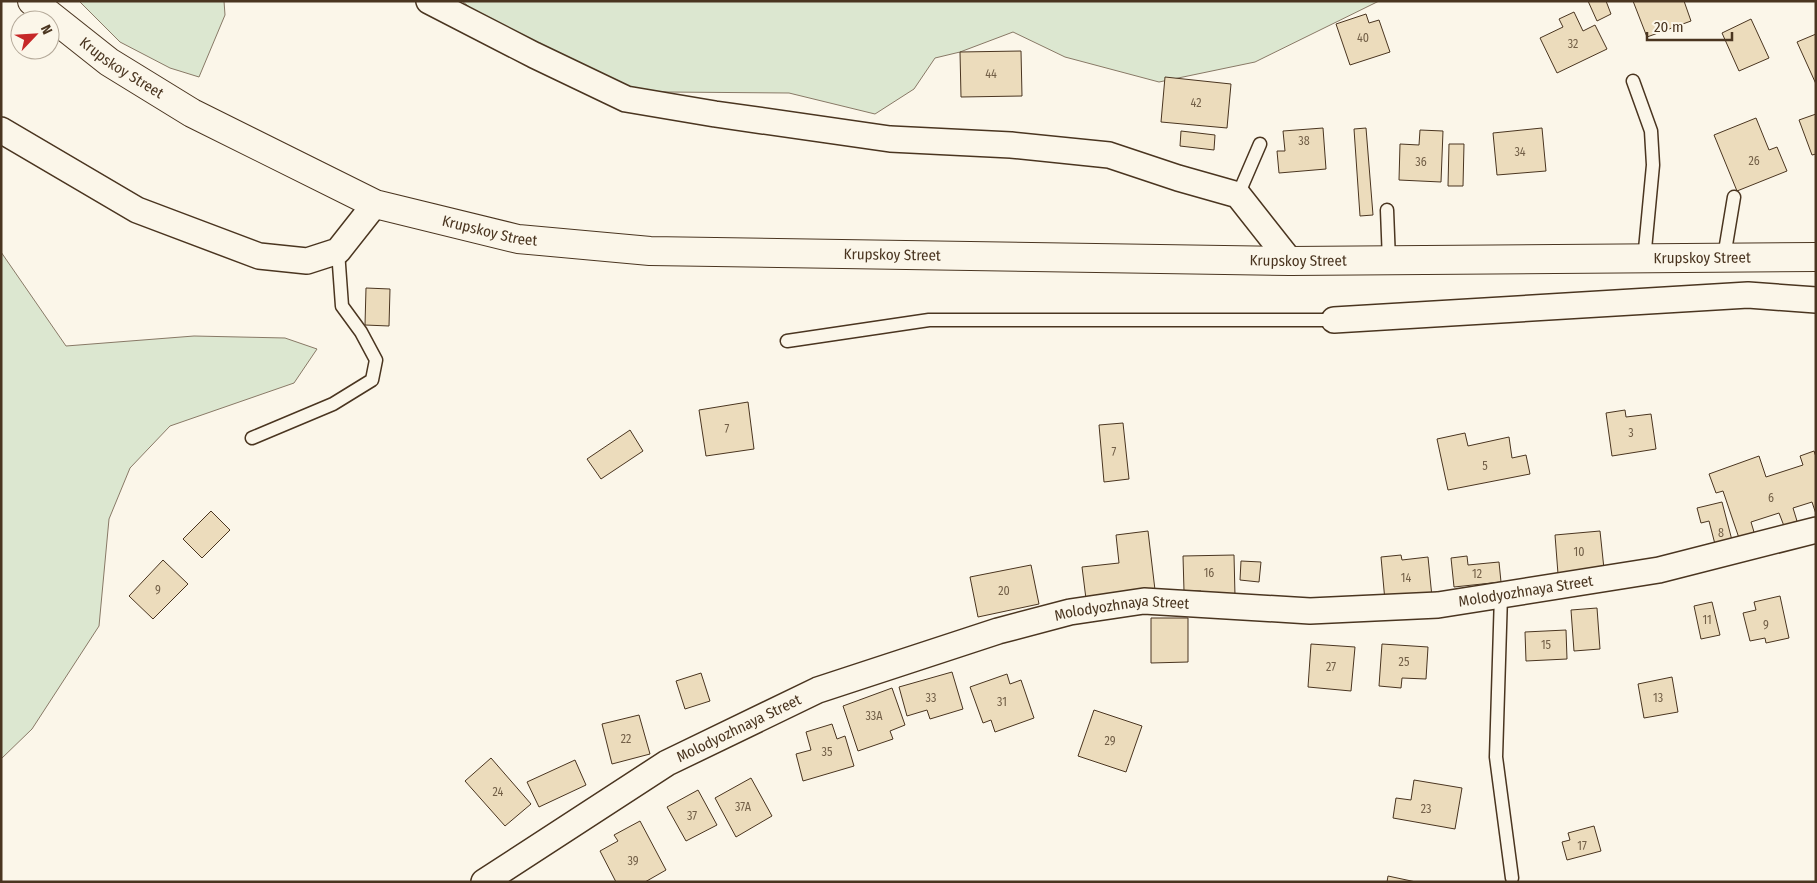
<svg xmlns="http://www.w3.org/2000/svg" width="1817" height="883" font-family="'Fira Sans Condensed',sans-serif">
<rect width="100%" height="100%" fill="#fbf6e9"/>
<!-- green -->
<path fill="#dce7d0" stroke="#887966" d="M 79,1 L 224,1 L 225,15 L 199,77 L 170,68 L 120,42 Z
M 462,1 L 1379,1 L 1255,62 L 1159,82 L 1065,57 L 1013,32 L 960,52 L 935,58 L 914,89 L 875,114 L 789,93 L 665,92 L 605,89 L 484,19 Z
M 1,252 L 66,346 L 194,336 L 285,338 L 317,349 L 294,383 L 170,426 L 130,468 L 109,519 L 99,626 L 32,729 L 1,759 Z"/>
<!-- building -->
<path fill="#ecdcbc" stroke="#4a3520" d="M 1588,1 L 1606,1 L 1611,14 L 1597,21 Z
M 1633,1 L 1684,1 L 1691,21 L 1647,37 Z
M 1574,12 L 1583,31 L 1595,25 L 1607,49 L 1557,73 L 1540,38 L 1563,27 L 1559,19 Z
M 1366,14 L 1369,23 L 1379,20 L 1390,52 L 1350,65 L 1336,24 Z
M 1751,19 L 1769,58 L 1739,71 L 1722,33 Z
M 1816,34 L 1816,84 L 1797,42 Z
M 1021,51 L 1022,96 L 961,97 L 960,52 Z
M 1165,77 L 1231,84 L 1227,128 L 1161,122 Z
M 1816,114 L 1816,154 L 1812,155 L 1799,120 Z
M 1756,118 L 1769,150 L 1777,147 L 1787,171 L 1737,191 L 1714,135 Z
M 1323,128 L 1326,169 L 1279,173 L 1277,151 L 1285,151 L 1283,131 Z
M 1366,128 L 1373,215 L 1360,216 L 1354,129 Z
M 1542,128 L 1546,171 L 1497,175 L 1493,133 Z
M 1420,130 L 1443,131 L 1441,182 L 1399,180 L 1400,144 L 1419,145 Z
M 1181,131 L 1215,135 L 1214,150 L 1180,146 Z
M 1449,144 L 1464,144 L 1463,186 L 1448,186 Z
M 366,288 L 390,289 L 389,326 L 365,325 Z
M 748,402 L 754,449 L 706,456 L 699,410 Z
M 1625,410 L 1626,417 L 1651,414 L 1656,449 L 1612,456 L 1606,413 Z
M 1123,423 L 1129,479 L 1104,482 L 1099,425 Z
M 630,430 L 643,451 L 601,479 L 587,459 Z
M 1465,433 L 1468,446 L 1509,437 L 1512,458 L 1526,455 L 1530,474 L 1448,490 L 1437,439 Z
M 1814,451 L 1816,457 L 1816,514 L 1812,502 L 1793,508 L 1797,521 L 1784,526 L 1779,513 L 1751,522 L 1754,532 L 1739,538 L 1723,491 L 1716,493 L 1709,474 L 1759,456 L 1766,477 L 1803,465 L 1800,456 Z
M 1722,502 L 1733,544 L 1716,548 L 1709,521 L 1701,523 L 1697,508 Z
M 211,511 L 230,530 L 202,558 L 183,539 Z
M 1148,531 L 1155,590 L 1086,599 L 1082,567 L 1119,563 L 1116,535 Z
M 1600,531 L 1604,569 L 1558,574 L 1555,535 Z
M 1234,555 L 1235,596 L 1202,597 L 1201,591 L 1184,591 L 1183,556 Z
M 1401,555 L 1402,560 L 1428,557 L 1432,597 L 1385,601 L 1381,557 Z
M 1467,556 L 1468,565 L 1499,562 L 1501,582 L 1454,587 L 1451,558 Z
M 163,560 L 188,584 L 153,619 L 129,596 Z
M 1241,561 L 1261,562 L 1259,582 L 1240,580 Z
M 1031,565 L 1039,604 L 978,617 L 970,577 Z
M 1780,596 L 1789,638 L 1766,643 L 1765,638 L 1750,641 L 1743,613 L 1756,610 L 1754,602 Z
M 1712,602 L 1720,635 L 1701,639 L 1694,606 Z
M 1597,608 L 1600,649 L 1574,651 L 1571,610 Z
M 1151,618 L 1188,618 L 1188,662 L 1151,663 Z
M 1566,630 L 1567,659 L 1526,661 L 1525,632 Z
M 1311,644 L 1355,647 L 1351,691 L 1308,687 Z
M 1382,644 L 1428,647 L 1426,679 L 1402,678 L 1401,688 L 1379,686 Z
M 952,672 L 963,709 L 930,719 L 927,710 L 907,716 L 899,687 Z
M 701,673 L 710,701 L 685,709 L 676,681 Z
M 1007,674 L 1010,684 L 1021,680 L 1034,718 L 995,732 L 991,720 L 983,723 L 970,687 Z
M 1672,677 L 1678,712 L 1644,718 L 1638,684 Z
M 892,688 L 905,725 L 890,731 L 893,739 L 858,751 L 843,706 Z
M 1094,710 L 1142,726 L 1126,772 L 1078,756 Z
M 639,715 L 650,754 L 612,764 L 602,724 Z
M 832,724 L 837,739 L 845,736 L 854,766 L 803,781 L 796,754 L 811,750 L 806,732 Z
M 491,758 L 531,804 L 505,826 L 465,781 Z
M 575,760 L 586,785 L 539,807 L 527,782 Z
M 751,778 L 772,816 L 736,837 L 715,798 Z
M 1414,780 L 1462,788 L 1455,829 L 1393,818 L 1396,798 L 1411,800 Z
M 698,790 L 717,825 L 686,841 L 667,807 Z
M 640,821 L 666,870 L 645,882 L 616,882 L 600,851 L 618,841 L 614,835 Z
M 1594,826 L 1601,851 L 1567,860 L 1562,842 L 1570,840 L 1568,833 Z
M 1388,876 L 1416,882 L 1387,882 Z"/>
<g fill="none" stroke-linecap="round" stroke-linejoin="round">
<defs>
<path id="service" d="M 1633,81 L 1651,131 L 1653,165 L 1644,260
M 1238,195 L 1260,144
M 1387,210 L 1389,261
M 1724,257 L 1734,197
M 787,341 L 929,320 L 1334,320
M 252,438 L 333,404 L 372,380 L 376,360 L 361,332 L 342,306 L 338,251
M 1501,595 L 1496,757 L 1512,878"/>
<g id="minor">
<path d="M 429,1 L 534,55 L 626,99 L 715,114 L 890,139 L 1011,145 L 1109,155 L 1178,178 L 1238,195 L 1290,261"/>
<path d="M 1,130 L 137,210 L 259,256 L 307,261 L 338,251 L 375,204"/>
<path d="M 1334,320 L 1748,295 L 1816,300"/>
<path id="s1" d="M 484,882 L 667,763 L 818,690 L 998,631 L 1070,612 L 1144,601 L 1310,611 L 1438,605 L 1659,570 L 1816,530"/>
</g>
<g id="tertiary">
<path id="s2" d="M 32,1 L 109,62 L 192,113 L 375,204 L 518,239 L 650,251 L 1290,261 L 1816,257"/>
</g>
</defs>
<!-- service casing -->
<use href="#service" stroke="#4a3520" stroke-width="15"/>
<!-- minor casing -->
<use href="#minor" stroke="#4a3520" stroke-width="28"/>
<!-- tertiary casing -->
<use href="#tertiary" stroke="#4a3520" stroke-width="30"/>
<!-- service -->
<use href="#service" stroke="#fbf6e9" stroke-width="12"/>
<!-- minor -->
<use href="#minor" stroke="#fbf6e9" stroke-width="25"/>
<!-- tertiary -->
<use href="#tertiary" stroke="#fbf6e9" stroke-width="28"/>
</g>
<g text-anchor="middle" stroke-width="4" stroke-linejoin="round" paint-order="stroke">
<!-- number labels -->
<g font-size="12" fill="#725f47">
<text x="1363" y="42">40</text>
<text x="1573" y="48">32</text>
<text x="991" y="78">44</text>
<text x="1196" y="107">42</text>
<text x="1304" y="145">38</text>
<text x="1520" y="156">34</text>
<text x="1754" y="165">26</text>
<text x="1421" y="166">36</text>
<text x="727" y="433">7</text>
<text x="1631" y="437">3</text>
<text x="1114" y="456">7</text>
<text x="1485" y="470">5</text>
<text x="1771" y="502">6</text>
<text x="1721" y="537">8</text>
<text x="1579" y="556">10</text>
<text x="1209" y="577">16</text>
<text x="1477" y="578">12</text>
<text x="1406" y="582">14</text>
<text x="158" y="594">9</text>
<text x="1004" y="595">20</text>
<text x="1707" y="624">11</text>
<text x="1766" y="629">9</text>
<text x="1546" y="649">15</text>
<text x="1404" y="666">25</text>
<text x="1331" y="671">27</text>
<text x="931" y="702">33</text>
<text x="1658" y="702">13</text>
<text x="1002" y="706">31</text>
<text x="874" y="720">33А</text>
<text x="626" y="743">22</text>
<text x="1110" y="745">29</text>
<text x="827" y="756">35</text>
<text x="498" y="796">24</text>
<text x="743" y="811">37А</text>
<text x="1426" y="813">23</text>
<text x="692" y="820">37</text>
<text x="1582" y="850">17</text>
<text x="633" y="865">39</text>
</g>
<!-- street labels -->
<g font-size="15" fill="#4a3520" stroke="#fbf6e9">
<text dy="5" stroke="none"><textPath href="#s2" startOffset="112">Krupskoy Street</textPath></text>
<text dy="5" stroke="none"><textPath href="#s2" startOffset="518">Krupskoy Street</textPath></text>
<text dy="5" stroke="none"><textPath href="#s2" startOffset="922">Krupskoy Street</textPath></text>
<text dy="5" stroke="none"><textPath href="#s2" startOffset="1732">Krupskoy Street</textPath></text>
<text dy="5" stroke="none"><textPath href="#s2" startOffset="1328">Krupskoy Street</textPath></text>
<text dy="5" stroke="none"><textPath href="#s1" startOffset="1108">Molodyozhnaya Street</textPath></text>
<text dy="5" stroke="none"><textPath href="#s1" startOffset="702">Molodyozhnaya Street</textPath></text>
<text dy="5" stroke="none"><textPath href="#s1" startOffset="298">Molodyozhnaya Street</textPath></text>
</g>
</g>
<!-- border -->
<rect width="1817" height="883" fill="none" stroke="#4a3520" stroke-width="5"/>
<!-- north arrow -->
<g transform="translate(35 35) rotate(65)"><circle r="24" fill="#fbf6e9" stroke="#b4a999"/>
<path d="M0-4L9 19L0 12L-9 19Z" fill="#c62828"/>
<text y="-8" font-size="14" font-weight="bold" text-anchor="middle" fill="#4a3520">N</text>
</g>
<!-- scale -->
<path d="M1647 32v8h85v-8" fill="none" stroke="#4a3520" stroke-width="2.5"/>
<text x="1654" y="32" font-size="15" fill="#4a3520" stroke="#fbf6e9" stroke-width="4" paint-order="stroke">20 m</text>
</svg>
